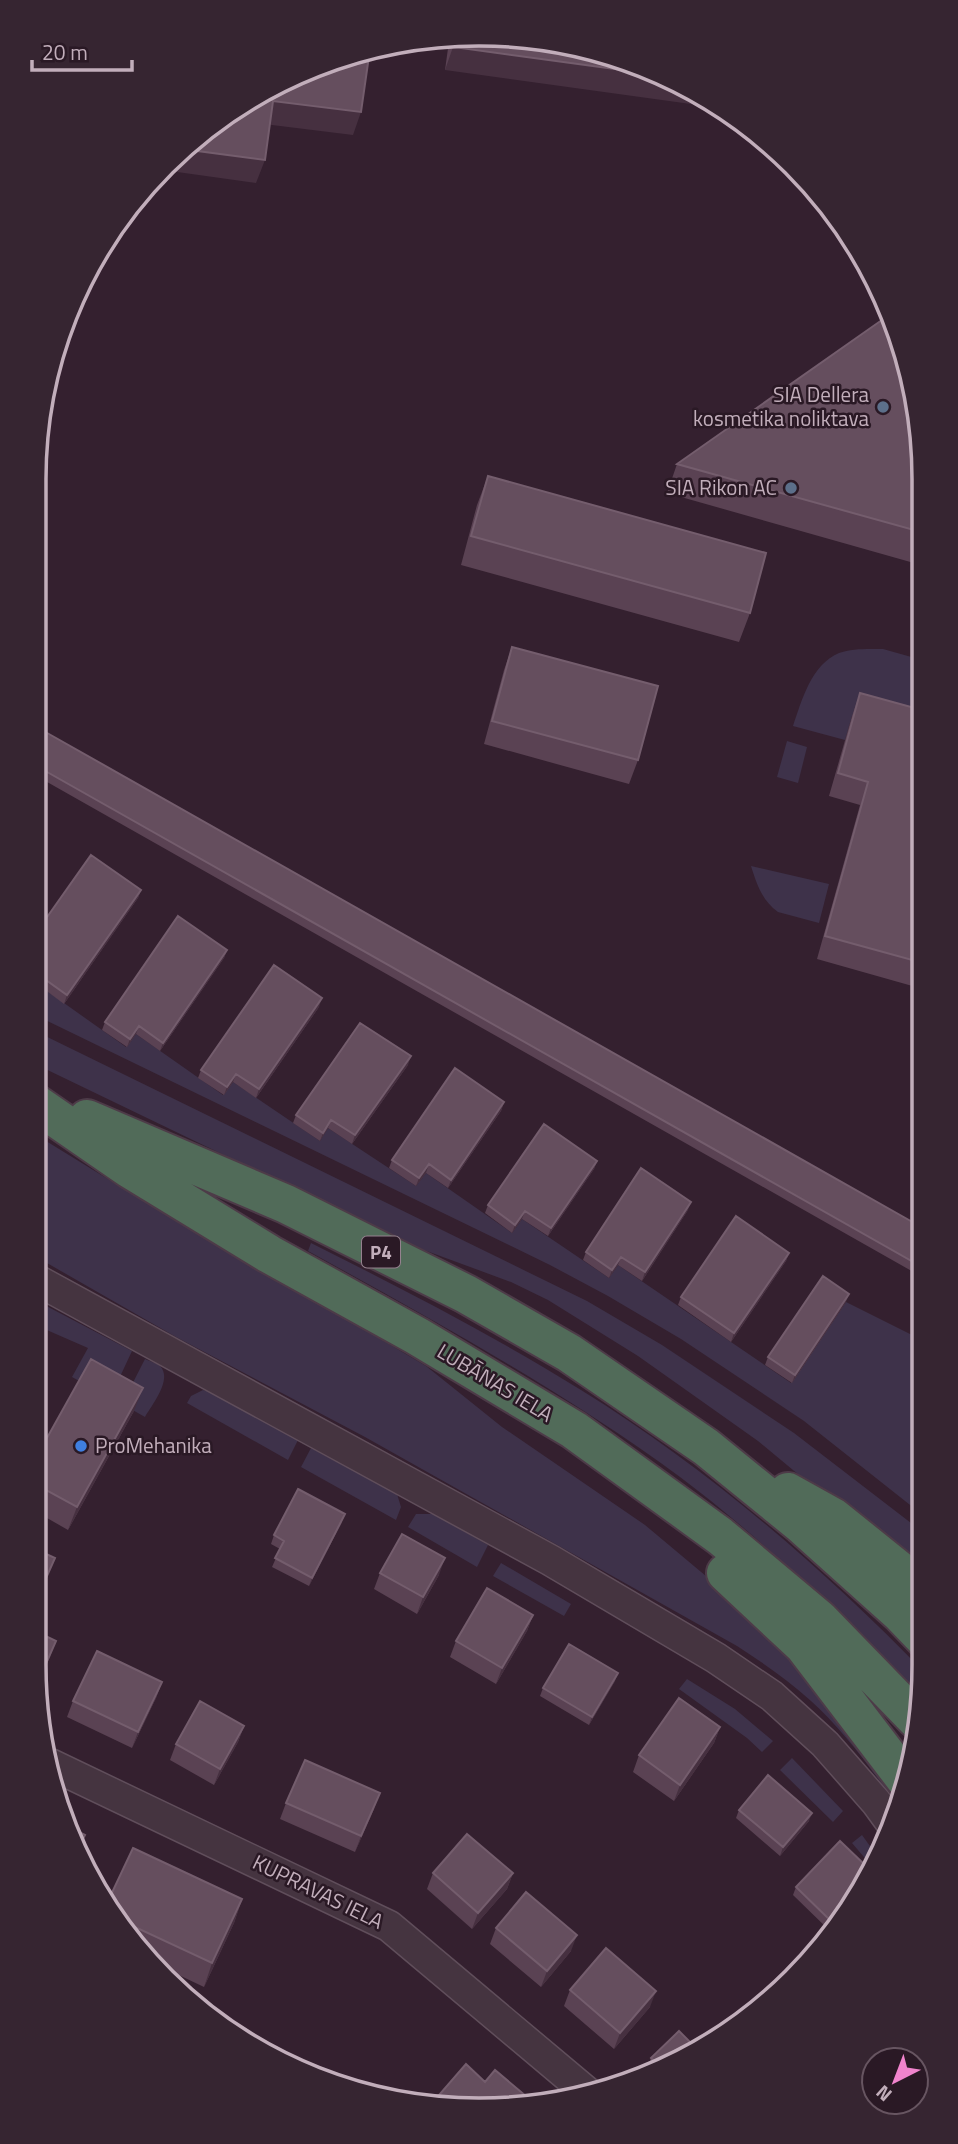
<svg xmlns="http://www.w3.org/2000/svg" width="958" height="2144" font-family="'Titillium Web',sans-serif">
<rect width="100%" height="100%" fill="#34202f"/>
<!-- green -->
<path fill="#3e324a" d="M 883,649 L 922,660 L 922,717 L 852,716 L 845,740 L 793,726 C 802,700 811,665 839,653 C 852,648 870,649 883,649 Z
M 787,741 L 807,747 L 798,783 L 777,777 Z
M 751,866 L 829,884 L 819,923 L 778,912 C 762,900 757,885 751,866 Z
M 40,986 L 126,1047 L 136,1034 L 223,1095 L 233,1082 L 320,1141 L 328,1128 L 416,1186 L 426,1173 L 512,1233 L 522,1219 L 609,1278 L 618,1265 L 791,1383 L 846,1302 L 924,1341 L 924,1516 L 804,1421 L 681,1339 L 608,1296 L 550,1265 L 33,1014 L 33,996 Z
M 33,1030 L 587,1301 L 662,1345 L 794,1433 L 924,1533 L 924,1579 L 758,1441 L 638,1356 L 548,1300 L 511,1282 L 413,1246 L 33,1063 Z
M 33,1133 L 243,1262 L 340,1315 L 426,1366 L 502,1427 L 645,1525 L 725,1592 L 809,1673 L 902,1800 L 900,1810 C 876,1775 842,1728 811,1701 C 788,1680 763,1663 737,1646 L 365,1437 L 176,1337 L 33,1255 Z
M 311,1243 C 403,1289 494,1336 581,1390 C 707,1468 821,1566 924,1672 L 920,1695 C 843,1619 767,1542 680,1477 C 563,1391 435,1321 308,1251 Z
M 33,1299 L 132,1351 L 110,1398 L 72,1377 L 88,1348 L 33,1324 Z
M 145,1359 C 149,1361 157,1363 160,1366 C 173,1379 152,1405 145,1417 L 122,1404 Z
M 203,1390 L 212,1392 L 298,1440 L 288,1460 L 187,1403 L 191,1396 Z
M 311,1448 L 397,1494 L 401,1507 L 396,1520 L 301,1467 Z
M 416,1514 L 433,1514 L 488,1545 L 477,1567 L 408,1527 Z
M 501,1563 L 571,1604 L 564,1616 L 493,1576 Z
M 687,1679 L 735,1709 L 773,1741 L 762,1752 L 747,1738 L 679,1689 Z
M 792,1758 L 843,1811 L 833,1822 L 780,1770 Z
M 862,1835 L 875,1853 L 869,1863 L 852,1843 Z"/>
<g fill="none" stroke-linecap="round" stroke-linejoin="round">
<defs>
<path id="street" d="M 33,1278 L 550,1560 L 716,1658 L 772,1696 L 825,1744 L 876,1802 L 892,1824
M 50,1764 L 389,1926 L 589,2094"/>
<path id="highway" d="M 33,1102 L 130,1169 L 269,1254 L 417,1336 L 574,1430 L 720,1536 L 819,1619 L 916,1719
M 87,1119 L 286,1204 L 466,1294 L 569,1353 L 706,1447 L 802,1525 L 900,1613 L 925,1639
M 788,1492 L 833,1517 L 925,1591
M 726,1573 L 804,1646 L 906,1780"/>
</defs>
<!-- street casing -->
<use href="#street" stroke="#604e5b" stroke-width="33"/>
<!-- highway casing -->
<use href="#highway" stroke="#4d3b48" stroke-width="42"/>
<!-- street -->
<use href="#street" stroke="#453440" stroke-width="30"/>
<!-- highway -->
<use href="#highway" stroke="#516b59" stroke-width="38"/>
</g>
<!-- wall -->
<path fill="#5a4253" d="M 450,34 L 623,57 L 445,70 Z
M 921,420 L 921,565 L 667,493 L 677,464 Z
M 488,476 L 750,613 L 739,642 L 461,565 L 477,505 Z
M 512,647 L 638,760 L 629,784 L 484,744 L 504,670 Z
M 860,693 L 922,710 L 923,989 L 817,959 L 860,805 L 829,796 L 852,716 Z
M 33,725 L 923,1228 L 924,1278 L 33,774 Z
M 141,890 L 138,898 L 64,1004 L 40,986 L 33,937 Z
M 227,950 L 224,958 L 160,1051 L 136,1034 L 127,1047 L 102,1030 L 105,1022 Z
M 319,1007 L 256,1098 L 233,1082 L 224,1095 L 198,1078 L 201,1070 Z
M 408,1065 L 352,1144 L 328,1128 L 320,1141 L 293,1123 L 296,1115 Z
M 504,1102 L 501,1111 L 448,1188 L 426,1173 L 416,1186 L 389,1168 L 392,1160 Z
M 597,1161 L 594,1169 L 548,1236 L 522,1219 L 512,1233 L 485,1213 L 488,1205 Z
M 688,1210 L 642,1281 L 618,1265 L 609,1278 L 583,1260 L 586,1252 Z
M 789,1253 L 786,1261 L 731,1342 L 678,1305 L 681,1297 Z
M 846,1302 L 792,1383 L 765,1365 L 768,1357 Z
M 134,1411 L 68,1530 L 33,1510 L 33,1463 Z
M 342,1522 L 309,1586 L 272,1567 L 280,1549 L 271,1544 L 274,1535 Z
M 33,1548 L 55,1558 L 36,1602 L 33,1601 Z
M 380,1573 L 439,1575 L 417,1614 L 374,1589 Z
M 533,1615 L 527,1631 L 496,1684 L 450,1657 L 456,1641 Z
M 615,1681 L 589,1725 L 540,1696 L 543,1688 Z
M 162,1682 L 156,1698 L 132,1748 L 67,1717 L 73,1701 Z
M 244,1726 L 238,1742 L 214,1785 L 170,1760 L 176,1744 Z
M 720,1727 L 714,1743 L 674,1801 L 633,1772 L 639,1755 Z
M 286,1803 L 374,1809 L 355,1852 L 280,1819 Z
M 739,1810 L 809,1821 L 780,1856 L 736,1818 Z
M 867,1867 L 830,1931 L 793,1895 L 796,1887 Z
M 433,1873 L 513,1873 L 507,1889 L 472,1929 L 427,1889 Z
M 109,1899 L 242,1899 L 234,1923 L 204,1987 L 143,1958 Z
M 496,1928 L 571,1951 L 541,1987 L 490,1944 Z
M 570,1990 L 650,2007 L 614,2049 L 564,2006 Z
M 700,2052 L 646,2072 L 651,2058 Z"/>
<!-- shaded-wall -->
<path fill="#463040" d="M 453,47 L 659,75 L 727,109 L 445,70 Z
M 273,101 L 361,112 L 353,135 L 264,124 Z
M 190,150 L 265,160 L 256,183 L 163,170 Z
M 141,890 L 138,898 L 64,1004 L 67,995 Z
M 227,950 L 224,958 L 160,1051 L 163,1043 Z
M 43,978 L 40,986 L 33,996 L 33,992 Z
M 322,998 L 319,1007 L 256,1098 L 259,1089 Z
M 139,1026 L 136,1034 L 127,1047 L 130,1039 Z
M 411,1056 L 408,1065 L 352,1144 L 355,1135 Z
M 236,1074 L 233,1082 L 224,1095 L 227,1087 Z
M 504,1102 L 501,1111 L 448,1188 L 451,1180 Z
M 331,1120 L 328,1128 L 320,1141 L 323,1133 Z
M 597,1161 L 594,1169 L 548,1236 L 551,1228 Z
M 429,1164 L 426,1173 L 416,1186 L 419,1178 Z
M 691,1202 L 688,1210 L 642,1281 L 645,1272 Z
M 525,1211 L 522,1219 L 512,1233 L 515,1225 Z
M 789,1253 L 786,1261 L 731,1342 L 734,1333 Z
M 621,1257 L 618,1265 L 609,1278 L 612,1270 Z
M 849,1294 L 846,1302 L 792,1383 L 795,1375 Z
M 143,1388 L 134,1411 L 68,1530 L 77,1507 Z
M 345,1514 L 342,1522 L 309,1586 L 312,1578 Z
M 445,1558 L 439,1575 L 417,1614 L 423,1597 Z
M 533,1615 L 527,1631 L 496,1684 L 502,1668 Z
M 56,1641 L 50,1657 L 37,1687 L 37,1684 Z
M 618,1673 L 615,1681 L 589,1725 L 592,1717 Z
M 162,1682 L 156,1698 L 132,1748 L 138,1732 Z
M 244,1726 L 238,1742 L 214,1785 L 220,1769 Z
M 720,1727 L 714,1743 L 674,1801 L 680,1785 Z
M 380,1793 L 374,1809 L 355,1852 L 361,1836 Z
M 812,1813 L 809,1821 L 780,1856 L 783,1847 Z
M 513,1873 L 507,1889 L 472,1929 L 478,1913 Z
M 242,1899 L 234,1923 L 204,1987 L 212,1963 Z
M 839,1916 L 832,1929 L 830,1931 L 833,1923 Z
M 577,1935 L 571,1951 L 541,1987 L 547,1971 Z
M 656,1991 L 650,2007 L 614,2049 L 620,2033 Z"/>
<!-- building -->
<path fill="#654e5e" stroke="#745d6d" stroke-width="2" d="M 455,35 L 623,57 L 659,75 L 453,47 Z
M 369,56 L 361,112 L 273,101 L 265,160 L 190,150 L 282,79 Z
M 889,315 L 921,420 L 921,532 L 677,464 Z
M 488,476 L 766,553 L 750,613 L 471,536 Z
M 512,647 L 658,686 L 638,760 L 492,721 Z
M 860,693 L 922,710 L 923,963 L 825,936 L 868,782 L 838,773 Z
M 33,725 L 923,1228 L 924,1268 L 33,764 Z
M 91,855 L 141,890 L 67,995 L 43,978 L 33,992 L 33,937 Z
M 178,916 L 227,950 L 163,1043 L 139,1026 L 130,1039 L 105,1022 Z
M 274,965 L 322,998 L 259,1089 L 236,1074 L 227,1087 L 201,1070 Z
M 360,1023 L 411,1056 L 355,1135 L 331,1120 L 323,1133 L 296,1115 Z
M 455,1068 L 504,1102 L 451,1180 L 429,1164 L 419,1178 L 392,1160 Z
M 544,1124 L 597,1161 L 551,1228 L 525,1211 L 515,1225 L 488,1205 Z
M 641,1168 L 691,1202 L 645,1272 L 621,1257 L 612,1270 L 586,1252 Z
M 736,1216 L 789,1253 L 734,1333 L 681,1297 Z
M 823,1276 L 849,1294 L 795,1375 L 768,1357 Z
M 91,1359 L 143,1388 L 77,1507 L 33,1483 L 33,1463 Z
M 298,1489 L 345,1514 L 312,1578 L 275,1558 L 284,1541 L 274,1535 Z
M 402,1534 L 445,1558 L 423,1597 L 380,1573 Z
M 33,1548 L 55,1558 L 39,1594 L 33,1591 Z
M 487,1588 L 533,1615 L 502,1668 L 456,1641 Z
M 33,1630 L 56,1641 L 37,1684 L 33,1665 Z
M 569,1644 L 618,1673 L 592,1717 L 543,1688 Z
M 97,1651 L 162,1682 L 138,1732 L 73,1701 Z
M 679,1698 L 720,1727 L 680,1785 L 639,1755 Z
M 200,1701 L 244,1726 L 220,1769 L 176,1744 Z
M 305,1760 L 380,1793 L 361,1836 L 286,1803 Z
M 768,1775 L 812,1813 L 783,1847 L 739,1810 Z
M 67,1826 L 85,1835 L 79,1847 Z
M 467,1834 L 513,1873 L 478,1913 L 433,1873 Z
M 840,1841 L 867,1867 L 839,1916 L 833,1923 L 796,1887 Z
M 133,1848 L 242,1899 L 212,1963 L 122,1921 L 109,1899 Z
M 526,1892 L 577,1935 L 547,1971 L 496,1928 Z
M 606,1948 L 656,1991 L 620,2033 L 570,1990 Z
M 679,2031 L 700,2052 L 660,2067 L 651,2058 Z
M 466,2064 L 485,2082 L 495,2070 L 533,2102 L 433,2102 Z"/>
<!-- markers -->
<g fill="#5c6f8a" stroke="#2a1925" stroke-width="2.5">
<circle cx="883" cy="407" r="7"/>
<circle cx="791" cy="488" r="7"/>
</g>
<circle fill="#3f7fe0" stroke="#2a1925" stroke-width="2.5" cx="81" cy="1446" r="7"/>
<g text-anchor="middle" stroke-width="5" stroke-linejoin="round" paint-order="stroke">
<!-- shield labels -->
<rect fill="#2a1925" stroke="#94818e" stroke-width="2" x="362" y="1236.5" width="38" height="31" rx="5"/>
<g font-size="19" font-weight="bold" fill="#c2aebb">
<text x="381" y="1259">P4</text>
</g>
<!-- poi labels -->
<g font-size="21" fill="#c2aebb" stroke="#2a1925" text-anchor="end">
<text x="869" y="402">SIA Dellera<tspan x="869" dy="24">kosmetika noliktava</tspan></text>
<text x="777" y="495">SIA Rikon AC</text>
<text x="95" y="1453" text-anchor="start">ProMehanika</text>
</g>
<!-- street labels -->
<g font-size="21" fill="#c2aebb" stroke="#2a1925">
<text transform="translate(495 1383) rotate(31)" y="7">LUBĀNAS IELA</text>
<text transform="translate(318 1892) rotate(26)" y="7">KUPRAVAS IELA</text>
</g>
</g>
<!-- crop -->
<path d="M0 0H958V2144H0ZM479 46H479A433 433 0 0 1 912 479V1665A433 433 0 0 1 479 2098H479A433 433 0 0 1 46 1665V479A433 433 0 0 1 479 46Z" fill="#362531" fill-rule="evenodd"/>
<path fill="none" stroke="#c2aebb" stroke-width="3.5" d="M479 46H479A433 433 0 0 1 912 479V1665A433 433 0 0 1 479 2098H479A433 433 0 0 1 46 1665V479A433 433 0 0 1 479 46Z"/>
<!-- north arrow -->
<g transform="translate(895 2081) rotate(222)"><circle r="33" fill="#2a1925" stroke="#675561" stroke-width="2"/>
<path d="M0-5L12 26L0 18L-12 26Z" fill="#f184cd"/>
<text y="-10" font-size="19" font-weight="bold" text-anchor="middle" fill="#c2aebb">N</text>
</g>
<!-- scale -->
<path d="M32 60v10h100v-10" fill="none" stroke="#c2aebb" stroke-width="3.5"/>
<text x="42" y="60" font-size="21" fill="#c2aebb" stroke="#2a1925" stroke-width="5" paint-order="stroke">20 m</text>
</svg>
